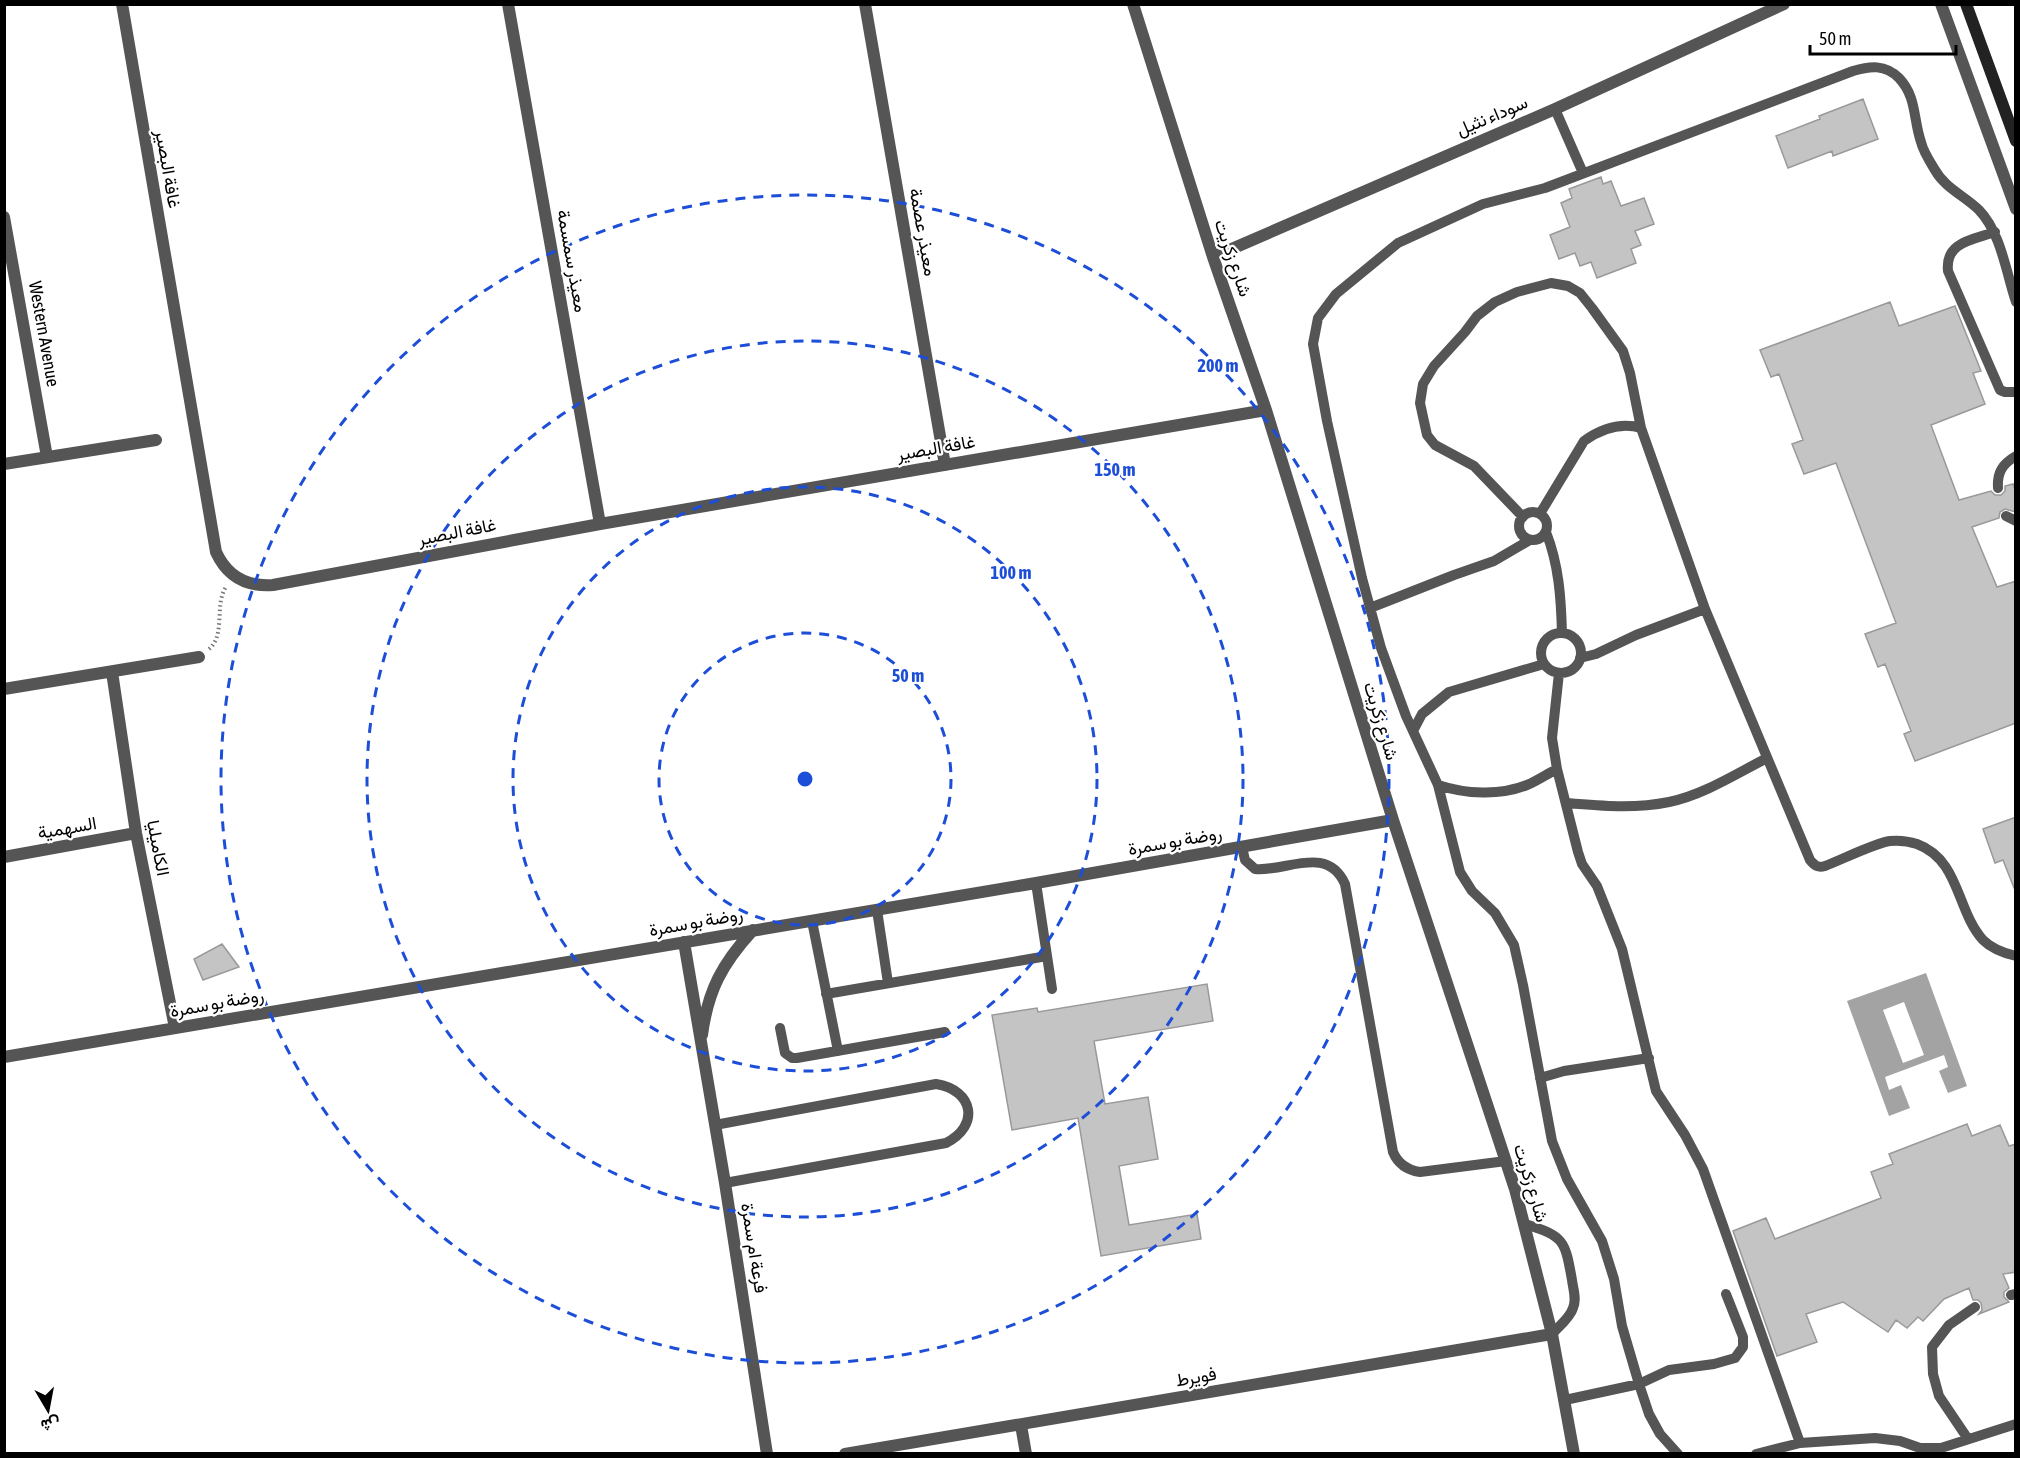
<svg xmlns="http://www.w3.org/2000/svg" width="2020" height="1458" font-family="'Asap Condensed',Vazirmatn,sans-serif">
<rect width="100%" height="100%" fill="#fff"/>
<!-- water -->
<path fill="#a3a3a3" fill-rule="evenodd" d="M 1926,973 L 1967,1086 L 1948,1093 L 1939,1071 L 1948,1067 L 1944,1055 L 1885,1077 L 1889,1090 L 1901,1085 L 1910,1108 L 1889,1116 L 1847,1001 ZM 1904,1002 L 1924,1055 L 1903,1063 L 1883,1010 Z"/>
<!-- building -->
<path fill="#c4c4c4" stroke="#999" stroke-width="1.5" d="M 1863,99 L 1878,139 L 1833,156 L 1832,151 L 1788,168 L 1776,136 L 1820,119 L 1819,116 Z
M 1601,177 L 1603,184 L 1611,181 L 1621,206 L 1644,198 L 1654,224 L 1635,231 L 1641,245 L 1631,249 L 1636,263 L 1597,278 L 1591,262 L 1580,266 L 1575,253 L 1559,259 L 1550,235 L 1570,227 L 1561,203 L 1572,198 L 1569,189 Z
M 1890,302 L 1899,326 L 1955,306 L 1981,371 L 1973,373 L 1985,404 L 1931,425 L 1959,500 L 1991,491 L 1995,495 L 2001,495 L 2005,491 L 2005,486 L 2013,484 L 2016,492 L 2016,512 L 2005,509 L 2000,512 L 1999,518 L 1972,527 L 1997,587 L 2016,581 L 2016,723 L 1915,761 L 1904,734 L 1911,731 L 1885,664 L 1878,667 L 1865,634 L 1896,623 L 1836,463 L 1804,474 L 1792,444 L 1803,440 L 1779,374 L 1771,377 L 1760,350 Z
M 2016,817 L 2016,888 L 2014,888 L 2003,860 L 1995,863 L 1983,829 Z
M 222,944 L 239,967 L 203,980 L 194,959 Z
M 1207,984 L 1213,1021 L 1094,1041 L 1105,1104 L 1148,1097 L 1158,1159 L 1119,1166 L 1129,1225 L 1197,1214 L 1201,1239 L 1101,1256 L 1078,1118 L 1012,1130 L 992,1015 L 1037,1008 L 1038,1012 Z
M 1967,1124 L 1972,1136 L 2000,1125 L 2009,1146 L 2016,1144 L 2016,1272 L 2003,1274 L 2009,1288 L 2004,1292 L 2004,1297 L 2009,1302 L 1979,1314 L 1982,1310 L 1981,1303 L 1978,1300 L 1973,1300 L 1969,1288 L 1944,1299 L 1923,1321 L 1918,1317 L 1907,1328 L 1896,1320 L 1888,1332 L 1843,1302 L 1806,1314 L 1817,1342 L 1777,1356 L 1733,1231 L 1766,1218 L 1775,1239 L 1881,1198 L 1871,1172 L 1893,1164 L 1889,1154 Z"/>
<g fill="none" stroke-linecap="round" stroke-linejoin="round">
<!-- path -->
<path stroke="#777" stroke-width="4" stroke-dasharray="1.5 3" stroke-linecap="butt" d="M 209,649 C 226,635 214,605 226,587"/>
<!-- service -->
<path stroke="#555" stroke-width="10" d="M 1555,109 L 1583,173
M 1995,232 C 1972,240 1945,242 1948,271 L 2000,390 L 2005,392 L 2016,392
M 1998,488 C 1997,473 2002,464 2016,456
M 1541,512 L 1584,441 C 1601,429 1620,422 1641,428
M1519 526a14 14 0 1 1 28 0a14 14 0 1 1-28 0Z
M 2006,516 L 2016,521
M 1523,517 L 1474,466 L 1435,445 L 1427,435 L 1420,403 L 1423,384 L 1434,366 L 1465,332 L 1477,316 L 1495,302 L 1517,292 L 1551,283 L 1568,286 L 1580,293 L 1592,308 L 1623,351 L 1630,373 L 1641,428 L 1705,609 L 1810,860 C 1815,866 1818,868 1825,866 C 1841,860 1875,843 1890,841 C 1900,840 1908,841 1917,844 C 1960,860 1956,910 1983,940 C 1992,949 2003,953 2016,956
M 1546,532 C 1559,565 1561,598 1562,633
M 1370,608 L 1454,575 L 1494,561 L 1530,540
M1541 653a20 20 0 1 1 40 0a20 20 0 1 1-40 0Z
M 1580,658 L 1596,654 L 1636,635 L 1705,609
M 1559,673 L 1552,738 L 1557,769 L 1578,852 L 1582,864 L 1597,886 L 1622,949 L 1656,1091 L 1685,1135 L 1703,1169 L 1800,1443
M 1413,731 L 1422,714 L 1449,692 L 1544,664
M 1438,785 C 1465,794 1500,796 1527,785 C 1537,781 1547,774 1557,769
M 1566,803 C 1601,806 1635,809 1669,802 C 1703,795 1736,774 1767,758
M 1242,847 L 1245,860 L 1255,869 C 1286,872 1327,844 1345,884 L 1393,1152 C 1398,1164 1407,1170 1420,1172 L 1506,1161
M 1036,883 L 1052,989
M 877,910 L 888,983
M 812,921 L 838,1051
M 826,994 L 1047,956
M 780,1028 L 785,1053 L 792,1058 L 797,1058 L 945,1032
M 1540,1078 L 1564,1071 L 1649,1058
M 715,1125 L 936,1084 C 974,1090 980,1126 946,1143 L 725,1183
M 1525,1224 C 1564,1236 1565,1240 1572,1280 C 1573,1289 1577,1299 1573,1308 C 1570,1318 1559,1326 1552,1334
M 2011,1295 L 2016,1294
M 1565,1400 L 1639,1384 L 1669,1370 L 1714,1364 L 1735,1358 L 1743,1347 L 1743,1337 L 1726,1294
M 1968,1439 L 1939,1396 L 1933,1374 L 1932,1347 L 1949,1325 L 1975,1307
M 1678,1454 L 1660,1434 L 1649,1414 L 1639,1384 L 1622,1326 L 1614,1279 L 1602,1241 L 1567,1179 L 1552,1141 L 1523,985 L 1514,945 L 1495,913 L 1472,891 L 1460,872 L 1438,785 L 1406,716 L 1381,648 L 1362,578 L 1327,421 L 1313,344 L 1318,318 L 1336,294 L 1398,243 L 1483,204 L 1545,188 L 1853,71 C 1870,66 1885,64 1899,78 C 1917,97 1913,119 1921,142 C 1923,151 1930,162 1935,170 C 1945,188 1965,196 1979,210 C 2001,233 2006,272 2016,302
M 1756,1454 L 1800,1443 L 1875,1438 L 1900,1441 L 1920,1448 L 1941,1448 L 2016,1424"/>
<!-- minor -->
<path stroke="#555" stroke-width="12" d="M 122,4 L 216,552 C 227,576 246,587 273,585 L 600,524 L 1266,410
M 508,4 L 600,524
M 865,4 L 945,465
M 1133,4 L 1213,257 L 1266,410 L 1393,820 L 1515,1189 L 1552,1334 L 1574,1454
M 1941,4 L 2016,209
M 4,217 L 47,457
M 1213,257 L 1555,109 L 1784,4
M 4,464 L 156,440
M 112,672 L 136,833 L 175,1028
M 4,689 L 199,657
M 4,857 L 136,833
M 684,942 L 725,1183 L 767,1454
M 702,1035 C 708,990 722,964 753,930
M 4,1057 L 1036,883 L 1393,820
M 1021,1425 L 1026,1454
M 845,1454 L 1552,1334"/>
<!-- secondary -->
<path stroke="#222" stroke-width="12" d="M 1966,4 L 2016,141"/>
</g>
<!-- distance rings -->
<g fill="none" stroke="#1d4ed8" stroke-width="3" stroke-dasharray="10 8">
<circle cx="805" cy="779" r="146"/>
<circle cx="805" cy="779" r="292"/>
<circle cx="805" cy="779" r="438"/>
<circle cx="805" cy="779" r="584"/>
</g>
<g text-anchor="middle" stroke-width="4.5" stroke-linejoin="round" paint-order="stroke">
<!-- street labels -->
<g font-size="18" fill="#000" stroke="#fff">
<text transform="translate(1492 116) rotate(-23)" y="6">سوداء نثيل</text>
<text transform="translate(168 169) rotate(80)" y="6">غافة البصير</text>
<text transform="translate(923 232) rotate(80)" y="6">معيذر عصمة</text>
<text transform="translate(1233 258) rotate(71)" y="6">شارع زكريت</text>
<text transform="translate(572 261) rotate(80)" y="6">معيذر سمسمة</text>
<text transform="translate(44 334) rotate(80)" y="6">Western Avenue</text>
<text transform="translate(936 448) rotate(-10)" y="6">غافة البصير</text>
<text transform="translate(457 532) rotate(-11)" y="6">غافة البصير</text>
<text transform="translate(1381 721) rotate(73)" y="6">شارع زكريت</text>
<text transform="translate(67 828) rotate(-10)" y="6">السهمية</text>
<text transform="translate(1175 841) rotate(-10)" y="6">روضة بو سمرة</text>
<text transform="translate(158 848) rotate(79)" y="6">الكاميليا</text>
<text transform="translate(696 922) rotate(-10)" y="6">روضة بو سمرة</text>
<text transform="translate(217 1003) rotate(-10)" y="6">روضة بو سمرة</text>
<text transform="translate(1531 1183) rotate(73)" y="6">شارع زكريت</text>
<text transform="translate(754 1248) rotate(81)" y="6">فرعة ام سمرة</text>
<text transform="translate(1196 1377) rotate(-10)" y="6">فويرط</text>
</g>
</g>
<circle cx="805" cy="779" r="9" fill="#1d4ed8" stroke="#fff" stroke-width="3"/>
<g font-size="18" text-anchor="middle" font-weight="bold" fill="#1d4ed8" stroke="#fff" stroke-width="4.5" stroke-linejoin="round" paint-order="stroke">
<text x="1218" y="372">200 m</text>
<text x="1115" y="476">150 m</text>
<text x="1011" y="579">100 m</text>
<text x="908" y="682">50 m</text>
</g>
<!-- border -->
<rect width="2020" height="1458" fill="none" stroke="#000000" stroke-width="12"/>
<!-- north arrow -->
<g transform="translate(48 1410) rotate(170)" stroke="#ffffff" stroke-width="4.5" paint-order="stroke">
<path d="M0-4.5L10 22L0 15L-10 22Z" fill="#000000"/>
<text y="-9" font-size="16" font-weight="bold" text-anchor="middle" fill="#000000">ش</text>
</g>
<!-- scale -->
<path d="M1810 45v9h146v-9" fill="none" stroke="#000000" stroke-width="3"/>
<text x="1819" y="45" font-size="18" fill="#000000" stroke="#ffffff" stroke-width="4.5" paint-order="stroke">50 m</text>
</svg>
